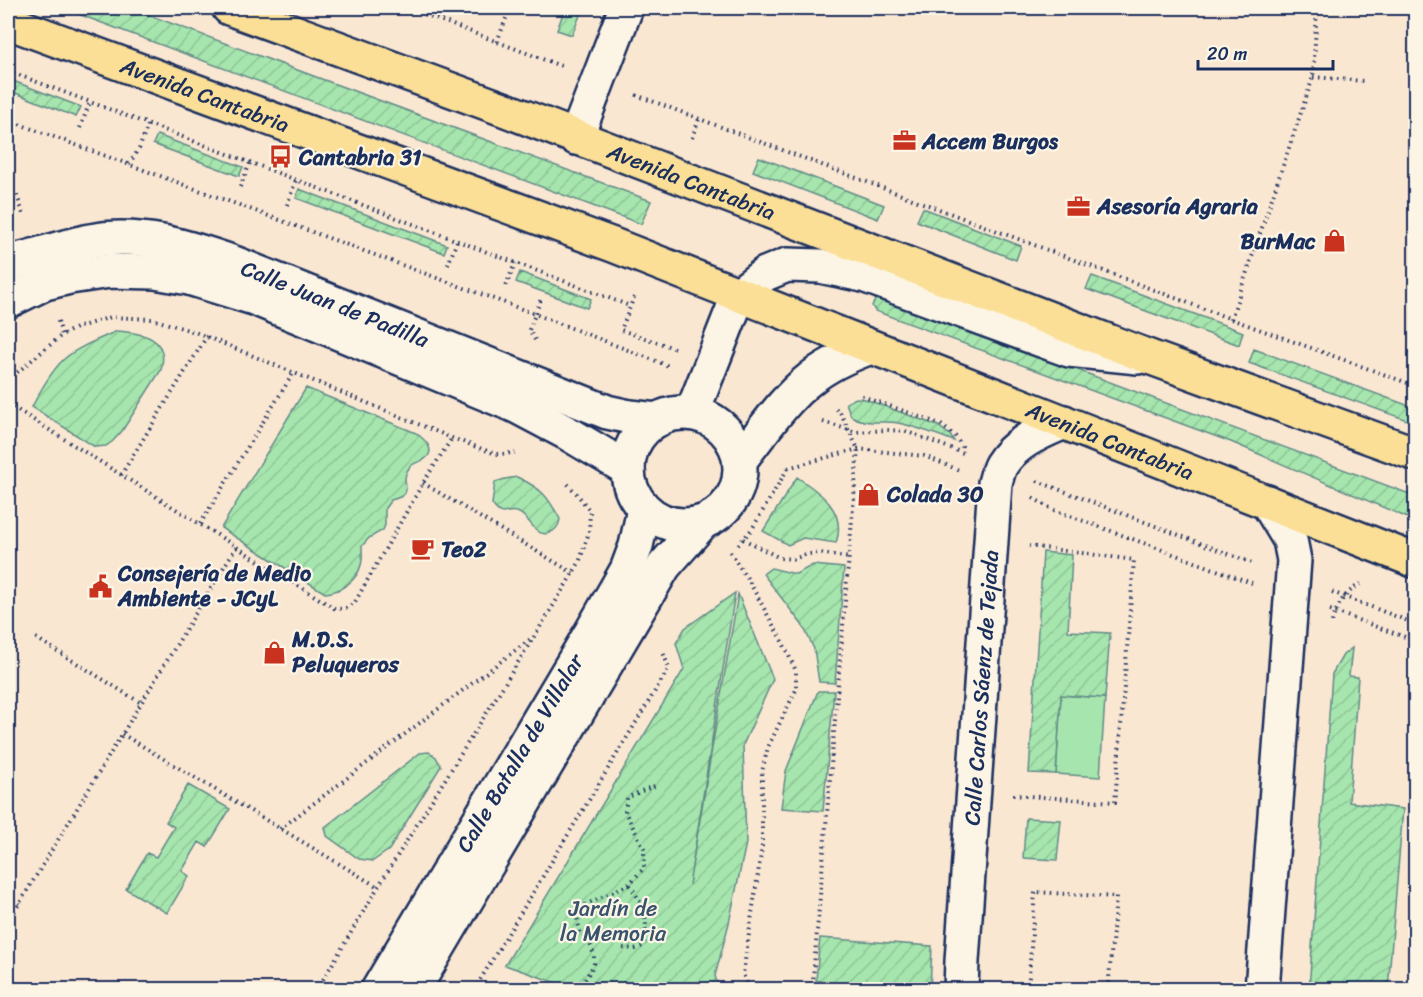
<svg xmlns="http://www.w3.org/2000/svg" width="1423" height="997" font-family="Sriracha,sans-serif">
<defs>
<pattern id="garden-furrows" width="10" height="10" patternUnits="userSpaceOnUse" patternTransform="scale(1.5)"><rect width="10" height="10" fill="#a6e5ad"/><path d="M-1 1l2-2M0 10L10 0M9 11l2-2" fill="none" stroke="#8ec597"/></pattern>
</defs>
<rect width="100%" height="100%" fill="#fae7d2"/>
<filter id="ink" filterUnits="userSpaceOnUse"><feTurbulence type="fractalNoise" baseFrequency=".0167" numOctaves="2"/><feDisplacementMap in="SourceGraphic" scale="12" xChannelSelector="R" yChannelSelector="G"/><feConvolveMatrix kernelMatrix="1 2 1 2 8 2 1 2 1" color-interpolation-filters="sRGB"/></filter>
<g filter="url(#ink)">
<!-- park -->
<path fill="#a6e5ad" stroke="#608a86" stroke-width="1.5" d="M 1061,695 L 1105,698 L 1100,777 L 1056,774 Z"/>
<!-- garden -->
<path fill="url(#garden-furrows)" stroke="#608a86" stroke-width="1.5" d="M 62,8 L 130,8 L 651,201 L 641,224 Z
M 565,8 L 583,8 L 572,35 L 557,30 Z
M 8,79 L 81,107 L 76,117 L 8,90 Z
M 157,135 L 243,167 L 239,176 L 153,144 Z
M 759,157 L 884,205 L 878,219 L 753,171 Z
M 299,189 L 447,245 L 444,253 L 296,198 Z
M 923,208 L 1021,246 L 1016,260 L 917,221 Z
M 520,272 L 591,299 L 587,308 L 516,282 Z
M 1092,276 L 1243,332 L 1239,345 L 1086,289 Z
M 882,297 L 1415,496 L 1415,521 L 1231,442 L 875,311 L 872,306 L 875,300 Z
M 117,331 C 142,333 170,337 161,370 L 122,431 L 113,441 L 106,446 L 95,447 L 32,407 C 40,391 50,373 63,360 C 77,347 100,339 117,331 Z
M 1254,349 L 1415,408 L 1415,423 L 1249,363 Z
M 306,388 L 416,433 C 424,439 437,450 425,459 C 420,462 412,463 409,468 C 397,484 419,493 391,500 L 385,508 L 385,525 L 383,530 L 369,538 L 362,546 C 362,552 363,559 361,565 C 357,581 340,592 325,593 L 221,528 Z
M 856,398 L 865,399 L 938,426 L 950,435 L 954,441 C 935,434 917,427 898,423 C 880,420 868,426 851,416 L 846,403 Z
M 517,477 C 542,489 547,495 560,519 C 559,525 558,527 553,531 C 535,542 531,516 517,512 C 504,509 503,520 492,504 L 495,482 L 505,479 Z
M 797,477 C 821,493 847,511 836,543 L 803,538 L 788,545 L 763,531 Z
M 1043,552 L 1072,555 L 1068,631 L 1110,633 L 1105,698 L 1061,695 L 1056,774 L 1029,773 Z
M 813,565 L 844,568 L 835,683 L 819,682 L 814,649 L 803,626 L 763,574 L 771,568 L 796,574 Z
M 735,593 L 689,885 L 738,594 L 773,679 L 743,745 L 746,843 L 729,923 L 715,976 L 719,989 L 574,989 L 505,965 L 684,669 L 676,643 L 685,628 Z
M 1352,648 L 1349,676 L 1358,677 L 1349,802 L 1403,809 L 1388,989 L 1309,989 L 1332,674 L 1343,655 Z
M 818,691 L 834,691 L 823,811 L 781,808 L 786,771 Z
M 429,752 L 436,757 L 441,766 L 389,850 L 373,861 L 359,859 L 327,836 L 325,827 L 420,753 Z
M 188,785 L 230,809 L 207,847 L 199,842 L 182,871 L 189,876 L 167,913 L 126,889 L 147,853 L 156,857 L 174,827 L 166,822 Z
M 1026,818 L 1061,820 L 1057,860 L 1023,858 Z
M 820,938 L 932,946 L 930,989 L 843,989 L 816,980 Z"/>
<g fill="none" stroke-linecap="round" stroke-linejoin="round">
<defs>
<g id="minor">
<path d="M 576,138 L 626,8"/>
<path id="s1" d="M 8,265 L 18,260 C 42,254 66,246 90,241 C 139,231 188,247 234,263 L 607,412 L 630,417 L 657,420"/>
<path d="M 8,301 L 45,283 L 70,277 L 110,271 L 155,272 L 189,278 L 254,298 L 516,406 L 569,434 L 628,469"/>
<circle cx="684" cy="469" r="56"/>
<path d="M 692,413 L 739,294 L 765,274 L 787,265 L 820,266 L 863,275 L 1069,350 L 1138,357"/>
<path d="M 740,460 C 761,434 784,399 810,379 C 828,364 849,355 871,347"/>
<path id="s2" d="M 378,990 L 592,631 L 627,570 L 636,546 L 644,509"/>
<path d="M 413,990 L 664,566 L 702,523"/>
<path id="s3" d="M 961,990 L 962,961 L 995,483 C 997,477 998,470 1001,465 C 1015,442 1041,432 1064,422"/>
<path d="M 1262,990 L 1294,560 L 1290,540 L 1267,502"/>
</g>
<g id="major">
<path id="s4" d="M 229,8 L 506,110 L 1152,358 L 1416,454"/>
<path id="s5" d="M 8,22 L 613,245 L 1416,561"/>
</g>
</defs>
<!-- minor casing -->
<use href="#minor" stroke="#1b2f5e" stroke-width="38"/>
<!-- major casing -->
<use href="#major" stroke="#1b2f5e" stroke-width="38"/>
<!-- path -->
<path stroke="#1b2f5e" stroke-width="4" stroke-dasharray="1.5 4.5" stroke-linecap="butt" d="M 408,8 L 561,66
M 497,42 L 510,8
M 8,71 L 630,306
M 1313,77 L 1363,81
M 636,95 L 1231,319 L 1416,386
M 8,120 L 535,314 L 669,366
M 80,128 L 90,102
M 692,138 L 699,119
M 129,164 L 139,149 L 148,125
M 240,187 L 250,163
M 17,195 L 24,217
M 287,205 L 296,180
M 448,265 L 457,241
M 506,286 L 515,263
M 634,297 L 621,330 L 674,348
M 1231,319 L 1313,77 L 1317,8
M 58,321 L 62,335
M 535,340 L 529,330 L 541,299
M 8,380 L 62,335 L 76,328 L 111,317 L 152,319 L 195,332 L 452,438 L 496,454 L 515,453
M 862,396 L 940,424 L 955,436 L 964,449
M 8,404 L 334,608 C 344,610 347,608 355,602 L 423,483 L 452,438
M 823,422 L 856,432 L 887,430 L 905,431 L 963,453
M 788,468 L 858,449 L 924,456 L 959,470
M 121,475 L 207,336
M 1037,481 L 1255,564
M 423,483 L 573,573
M 1033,498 L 1054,510 L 1252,583
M 200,524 L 294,372
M 743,539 L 780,558 L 793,559 L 808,554 L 820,553 L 849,558
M 738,545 L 752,529 L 788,468
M 730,552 L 750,583 L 784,645 L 796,671 L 796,690 L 768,747 L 762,772 L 762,847 L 743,974 L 750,990
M 1332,592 L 1416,624
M 1330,610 L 1416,641
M 1332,622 C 1337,605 1345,592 1361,584
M 36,638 L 141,703
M 1411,640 L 1416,627
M 122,734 L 378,887
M 1013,795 L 1115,802 L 1134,560 L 1029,546
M 280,829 L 533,637
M 8,897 L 19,904
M 8,922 L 236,547
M 623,948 L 635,949 L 643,946 C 650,920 644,905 629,884
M 317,990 L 378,887 L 550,611 L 579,563 L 589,532 L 590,511 L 577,494 L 565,481
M 474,990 L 669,668 L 662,650
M 579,990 L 594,964 L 594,955 L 590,944 L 580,931 L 577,918 L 583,906 L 629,884 L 644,868 L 644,848 L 625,812 L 627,798 L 641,791 L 655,786
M 812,990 L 858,449 L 839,410 L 836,409
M 1028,990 L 1035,892 L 1116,897 L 1108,990"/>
<!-- minor -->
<use href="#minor" stroke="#fcf5e5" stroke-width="33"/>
<!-- major -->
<use href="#major" stroke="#fbdf96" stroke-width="33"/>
</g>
</g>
<!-- icons -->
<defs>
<symbol id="office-bare" viewBox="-9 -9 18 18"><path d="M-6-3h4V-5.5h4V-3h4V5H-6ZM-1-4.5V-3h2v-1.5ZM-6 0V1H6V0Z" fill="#c8321e" stroke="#fcf5e5" stroke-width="2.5" paint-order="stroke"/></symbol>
<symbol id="bus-bare" viewBox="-9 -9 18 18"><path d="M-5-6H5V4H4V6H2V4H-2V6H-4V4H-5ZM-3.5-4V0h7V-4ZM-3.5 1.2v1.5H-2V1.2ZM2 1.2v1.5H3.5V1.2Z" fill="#c8321e" stroke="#fcf5e5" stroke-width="2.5" paint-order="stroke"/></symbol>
<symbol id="shop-bare" viewBox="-9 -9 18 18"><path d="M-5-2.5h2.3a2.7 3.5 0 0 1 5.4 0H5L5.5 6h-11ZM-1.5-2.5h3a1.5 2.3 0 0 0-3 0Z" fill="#c8321e" stroke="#fcf5e5" stroke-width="2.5" paint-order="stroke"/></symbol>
<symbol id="cafe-bare" viewBox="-9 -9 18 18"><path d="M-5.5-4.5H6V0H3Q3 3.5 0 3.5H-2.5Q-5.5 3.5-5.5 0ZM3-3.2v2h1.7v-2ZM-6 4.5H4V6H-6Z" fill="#c8321e" stroke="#fcf5e5" stroke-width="2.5" paint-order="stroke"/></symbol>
<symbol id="civic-bare" viewBox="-9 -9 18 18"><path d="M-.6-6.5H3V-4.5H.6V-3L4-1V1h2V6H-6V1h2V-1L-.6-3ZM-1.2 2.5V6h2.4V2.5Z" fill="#c8321e" stroke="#fcf5e5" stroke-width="2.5" paint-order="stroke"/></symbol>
</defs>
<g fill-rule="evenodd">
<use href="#office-bare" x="888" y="124" width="33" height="33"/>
<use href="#bus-bare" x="264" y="140" width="33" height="33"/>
<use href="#office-bare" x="1062" y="190" width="33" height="33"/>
<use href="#shop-bare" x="1318" y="224" width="33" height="33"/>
<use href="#shop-bare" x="852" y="478" width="33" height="33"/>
<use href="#cafe-bare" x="406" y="532" width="33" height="33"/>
<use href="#civic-bare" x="84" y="570" width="33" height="33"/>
<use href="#shop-bare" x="258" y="636" width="33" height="33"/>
</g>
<g text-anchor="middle" stroke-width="4.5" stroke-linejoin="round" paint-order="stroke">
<!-- street labels -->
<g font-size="22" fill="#1b2f5e" stroke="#fcf5e5">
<text dy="8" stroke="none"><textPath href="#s5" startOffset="210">Avenida Cantabria</textPath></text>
<text dy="8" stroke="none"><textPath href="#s4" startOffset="494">Avenida Cantabria</textPath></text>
<text dy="8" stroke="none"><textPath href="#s1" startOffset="342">Calle Juan de Padilla</textPath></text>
<text dy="8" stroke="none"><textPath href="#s5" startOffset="1179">Avenida Cantabria</textPath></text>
<text dy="8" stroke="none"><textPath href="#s3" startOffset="303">Calle Carlos Sáenz de Tejada</textPath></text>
<text dy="8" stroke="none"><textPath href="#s2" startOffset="276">Calle Batalla de Villalar</textPath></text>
</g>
<!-- poi labels -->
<g font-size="22" font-weight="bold" fill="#1b2f5e" stroke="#fcf5e5" text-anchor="start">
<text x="922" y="149">Accem Burgos</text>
<text x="299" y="165">Cantabria 31</text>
<text x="1097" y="214">Asesoría Agraria</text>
<text x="1316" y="249" text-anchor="end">BurMac</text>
<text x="887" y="502">Colada 30</text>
<text x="441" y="557">Teo2</text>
<text x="118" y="581">Consejería de Medio<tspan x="118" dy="25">Ambiente - JCyL</tspan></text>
<text x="292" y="647">M.D.S.<tspan x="292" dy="25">Peluqueros</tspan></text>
</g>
<!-- park labels -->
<g font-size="22" fill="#37536e" stroke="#fcf5e5">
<text x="613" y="916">Jardín de<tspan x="613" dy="25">la Memoria</tspan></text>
</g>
</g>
<!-- margin -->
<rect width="1423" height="997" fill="none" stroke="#fcf5e5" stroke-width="30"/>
<rect x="15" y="15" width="1393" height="967" fill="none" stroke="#1b2f5e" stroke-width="2" filter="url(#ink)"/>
<!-- scale -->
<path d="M1198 60v9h135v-9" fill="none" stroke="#1b2f5e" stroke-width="3"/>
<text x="1207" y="60" font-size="18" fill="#1b2f5e" stroke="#fcf5e5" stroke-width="4.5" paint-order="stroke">20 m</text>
</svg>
